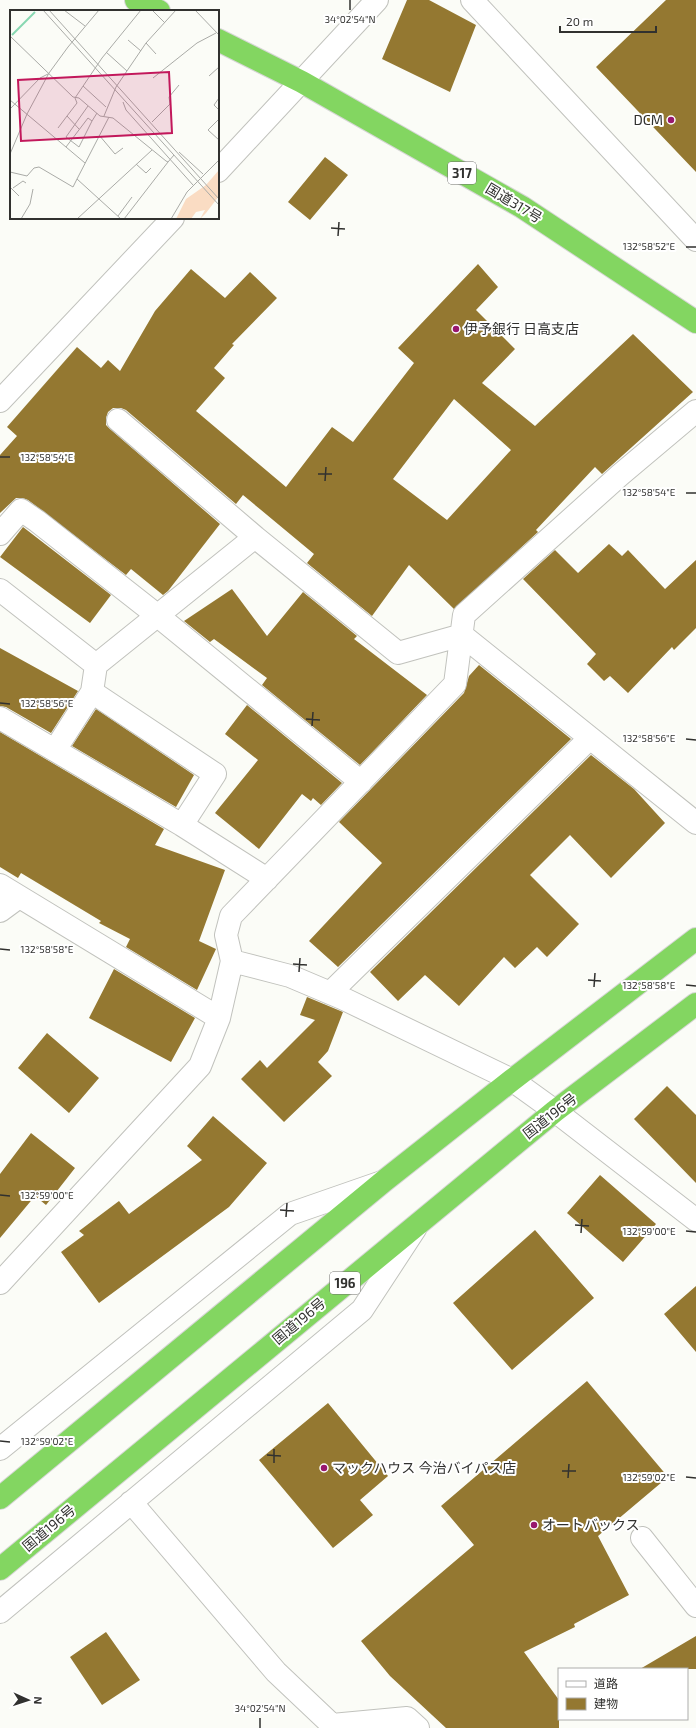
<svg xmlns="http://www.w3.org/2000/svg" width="696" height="1728" font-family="'Exo 2','Noto Sans JP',sans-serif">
<rect width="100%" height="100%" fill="#fbfcf7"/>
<!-- building -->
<path fill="#947831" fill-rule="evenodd" d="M 407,0 L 429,0 L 476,25 L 450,92 L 382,59 Z
M 666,0 L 696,0 L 696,172 L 596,67 Z
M 325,157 L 348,175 L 310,220 L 288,202 Z
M 478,264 L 498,287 L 476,310 L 515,349 L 482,383 L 535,426 L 633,334 L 693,392 L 602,474 L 595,467 L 536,530 L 538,532 L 454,609 L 409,565 L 372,616 L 307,563 L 314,554 L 243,495 L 236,504 L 126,410 L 121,408 L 113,408 L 108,412 L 106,418 L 106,425 L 110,429 L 220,524 L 168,591 L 163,595 L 131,569 L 126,575 L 28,500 L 22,498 L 16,498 L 0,513 L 0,455 L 17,436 L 7,427 L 77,347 L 101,368 L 108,360 L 120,371 L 155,311 L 191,269 L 225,298 L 250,272 L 277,298 L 232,344 L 234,345 L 214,368 L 225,378 L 196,411 L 286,487 L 332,427 L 353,442 L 414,363 L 398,348 ZM 454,399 L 511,450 L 447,520 L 393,479 Z
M 23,527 L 111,595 L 90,623 L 0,557 Z
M 609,544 L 622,556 L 628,550 L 665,589 L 696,560 L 696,628 L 674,650 L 672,647 L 628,693 L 610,676 L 604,681 L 587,664 L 596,654 L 523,579 L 555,550 L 578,573 Z
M 232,589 L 267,636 L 303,592 L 357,636 L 354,639 L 427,695 L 360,765 L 262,685 L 267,678 L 214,639 L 210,642 L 184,621 Z
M 0,648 L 78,691 L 51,733 L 6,707 L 0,706 Z
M 479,665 L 571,739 L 338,967 L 309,941 L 382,863 L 339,822 L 464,693 L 469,676 Z
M 247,705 L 342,783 L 321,805 L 313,798 L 311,801 L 302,794 L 259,849 L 215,813 L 258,760 L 225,734 Z
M 96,709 L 194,775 L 176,807 L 72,746 Z
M 0,732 L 164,829 L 155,845 L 225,870 L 199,941 L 216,949 L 197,990 L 126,947 L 130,939 L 99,923 L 101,921 L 21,873 L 18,878 L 0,867 Z
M 591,755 L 634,789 L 665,823 L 611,878 L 570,835 L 530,875 L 579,924 L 547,957 L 537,947 L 515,968 L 504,957 L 459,1006 L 425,975 L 398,1001 L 370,972 Z
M 114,969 L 195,1018 L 171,1062 L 89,1018 Z
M 307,997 L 343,1012 L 328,1051 L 318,1062 L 332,1076 L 284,1122 L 241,1079 L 260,1060 L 267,1068 L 315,1020 L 300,1015 Z
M 47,1033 L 99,1078 L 69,1113 L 18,1068 Z
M 667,1086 L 696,1115 L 696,1183 L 634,1119 Z
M 213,1116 L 267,1163 L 229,1207 L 99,1303 L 61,1252 L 84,1235 L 79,1231 L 119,1201 L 129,1214 L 202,1160 L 187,1146 Z
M 31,1133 L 75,1168 L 46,1205 L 35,1196 L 0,1238 L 0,1174 Z
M 600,1175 L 656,1224 L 623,1262 L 567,1213 Z
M 535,1230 L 594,1298 L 512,1370 L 453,1303 Z
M 696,1286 L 696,1352 L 664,1314 Z
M 587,1381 L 668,1477 L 598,1536 L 629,1595 L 574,1624 L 575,1627 L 524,1652 L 559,1700 L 559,1728 L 446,1728 L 390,1676 L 361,1641 L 474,1545 L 441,1506 Z
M 328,1403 L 388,1476 L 360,1500 L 373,1515 L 333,1548 L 259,1460 Z
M 106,1632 L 140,1680 L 102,1705 L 70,1657 Z
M 696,1636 L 696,1669 L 640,1669 Z"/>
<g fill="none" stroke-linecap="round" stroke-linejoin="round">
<defs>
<path id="minor" d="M 472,0 L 696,240
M 218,171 L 377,0
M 0,401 L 173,218
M 118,420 L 255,537
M 0,534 L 21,510 L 37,521 L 158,616 L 361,782
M 0,590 L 96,665 L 92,692 L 215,774 L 182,825 L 267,879
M 96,665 L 255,537 L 398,653 L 462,635 L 696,823
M 0,718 L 182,825
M 55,750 L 92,692
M 0,885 L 219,1018
M 0,911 L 19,897
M 232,961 L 290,976 L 342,998 L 512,1080 L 555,1111 L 696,1220
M 330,993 L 590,738
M 0,1283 L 200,1066 L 219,1018 L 232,961 L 226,935 L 231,916 L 455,684 L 464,615 L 620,475 L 696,411
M 0,1449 L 290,1214 L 382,1182
M 131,1502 L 276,1672 L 332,1725 L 407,1718 L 418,1728
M 642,1538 L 696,1606
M 0,1612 L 362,1310 L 415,1229"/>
<path id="highway" d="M 136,0 L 159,11
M 218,40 L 302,82 L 522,207 L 696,322
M 0,1498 L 384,1181 L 512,1080 L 696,939
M 0,1569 L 555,1111 L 696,1004"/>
</defs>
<!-- minor casing -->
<use href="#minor" stroke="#c1c2bd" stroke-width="24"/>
<!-- highway casing -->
<use href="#highway" stroke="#d6d6d5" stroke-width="24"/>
<!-- minor -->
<use href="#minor" stroke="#fff" stroke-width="22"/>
<!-- highway -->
<use href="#highway" stroke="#83d661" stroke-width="22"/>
</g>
<!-- ticks -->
<path fill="none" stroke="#31312f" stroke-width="1.5" d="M 350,10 L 350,0M 331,228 L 345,229M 338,236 L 339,222M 686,247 L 696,247M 0,457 L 10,457M 318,474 L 332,474M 325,481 L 326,467M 686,493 L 696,493M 0,703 L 10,704M 306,719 L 320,720M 312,726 L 313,712M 686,739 L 696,740M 0,949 L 10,950M 293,964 L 307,965M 299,972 L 300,958M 588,980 L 601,981M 686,985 L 696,986M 594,987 L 595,973M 0,1195 L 10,1196M 280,1210 L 294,1211M 286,1217 L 287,1203M 575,1225 L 589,1226M 686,1231 L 696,1232M 581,1233 L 582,1219M 0,1441 L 10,1442M 267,1455 L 281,1456M 274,1463 L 274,1449M 562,1471 L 576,1471M 686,1477 L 696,1478M 568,1478 L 569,1464M 260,1728 L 260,1718"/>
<!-- markers -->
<g fill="#98176e" stroke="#fff" stroke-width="1.5">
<circle cx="671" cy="120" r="4"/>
<circle cx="456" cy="329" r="4"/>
<circle cx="324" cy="1468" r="4"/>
<circle cx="534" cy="1525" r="4"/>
</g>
<g text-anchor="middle" stroke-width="4" stroke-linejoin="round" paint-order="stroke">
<!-- shield labels -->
<g fill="#fff" stroke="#6f6f6d" stroke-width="1">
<rect x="448" y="162" width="28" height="22" rx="3"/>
<rect x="330" y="1272" width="30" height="22" rx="3"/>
</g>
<g font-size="13" font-weight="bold" fill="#31312f">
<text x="462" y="178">317</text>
<text x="345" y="1288">196</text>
</g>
<!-- poi labels -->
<g font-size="14" fill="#31312f" stroke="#fff" text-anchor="start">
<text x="663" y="125" text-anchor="end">DCM</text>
<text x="464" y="334">伊予銀行 日高支店</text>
<text x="332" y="1473">マックハウス 今治バイパス店</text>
<text x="542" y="1530">オートバックス</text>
</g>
<!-- street labels -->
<g font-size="14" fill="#31312f" stroke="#fff">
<text transform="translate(514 203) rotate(31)" y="5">国道317号</text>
<text transform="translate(550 1116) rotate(-38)" y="5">国道196号</text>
<text transform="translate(299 1321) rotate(-40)" y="5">国道196号</text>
<text transform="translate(49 1528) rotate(-40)" y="5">国道196号</text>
</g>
</g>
<!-- overview -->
<g transform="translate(10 10)">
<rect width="209" height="209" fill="#fbfcf7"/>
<path d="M 209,160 L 209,186 L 196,203 L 190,209 L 195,200 L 186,202 L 181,209 L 166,209 L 176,189 L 196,175 Z" fill="#fadcc3"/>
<path fill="none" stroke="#87d7b1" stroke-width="2" d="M 2,25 L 25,2"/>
<path fill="none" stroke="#aaaba7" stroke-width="1" d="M 33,0 L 209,195M 39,0 L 209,189M 54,0 L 75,16M 142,0 L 155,13M 185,0 L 209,25M 0,26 L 63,87 L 69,88 L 90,106 L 103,108 L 156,151 L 158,152 L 164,145M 118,30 L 131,41M 136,33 L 146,44M 96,42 L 117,61M 199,66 L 209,57M 143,68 L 187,33 L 206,23M 73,76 L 96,97M 209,88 L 204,95 L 209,100M 0,90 L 75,153M 113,92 L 116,100 L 183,175M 78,96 L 56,127 L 69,137 L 82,111M 0,99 L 30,68 L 38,64M 94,106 L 106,77 L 136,33 L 166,0M 99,107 L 67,169 L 111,209M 209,109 L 198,120 L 209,130M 142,112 L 160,94 L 159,87 L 169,75M 48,118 L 57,106M 69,119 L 57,106 L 67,93 L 65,88 L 92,48 L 131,0M 89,125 L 105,144 L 113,138M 56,137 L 78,108 L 82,111 L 87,103M 169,142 L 193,164M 0,144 L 17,104 L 39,63 L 58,37 L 89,0M 126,154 L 136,163 L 141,158M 0,162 L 17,166 L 24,158 L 29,157 L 63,177 L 67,169M 0,177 L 9,186M 3,178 L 13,171 L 16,173M 108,206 L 122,187M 11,209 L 20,194 L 23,179M 67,209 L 142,140M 114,209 L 158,152M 161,209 L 177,182 L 209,150"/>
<path fill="#c2185b" fill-opacity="0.15" stroke="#c2185b" stroke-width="2" d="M 159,62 L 162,123 L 11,131 L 8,70 Z"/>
<rect width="209" height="209" fill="none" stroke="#31312f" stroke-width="2"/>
</g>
<g font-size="10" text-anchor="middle" fill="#31312f" stroke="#fff" stroke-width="4" stroke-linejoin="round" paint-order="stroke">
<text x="350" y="23">34°02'54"N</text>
<text x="649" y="250">132°58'52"E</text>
<text x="47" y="461">132°58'54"E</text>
<text x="649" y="496">132°58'54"E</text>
<text x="47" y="707">132°58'56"E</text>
<text x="649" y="742">132°58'56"E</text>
<text x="47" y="953">132°58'58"E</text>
<text x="649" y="989">132°58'58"E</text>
<text x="47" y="1199">132°59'00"E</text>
<text x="649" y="1235">132°59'00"E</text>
<text x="47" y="1445">132°59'02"E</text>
<text x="649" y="1481">132°59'02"E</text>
<text x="260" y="1712">34°02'54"N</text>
</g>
<!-- legend -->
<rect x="558" y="1668" width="130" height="52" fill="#ffffff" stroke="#adadac"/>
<rect x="566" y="1681" width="20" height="6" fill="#ffffff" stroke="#adadac"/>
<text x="594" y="1688" font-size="12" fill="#31312f">道路</text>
<rect x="566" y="1698" width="20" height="12" fill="#947831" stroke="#adadac"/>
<text x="594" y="1708" font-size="12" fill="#31312f">建物</text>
<!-- north arrow -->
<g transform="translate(28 1700) rotate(93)" stroke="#ffffff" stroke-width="3" paint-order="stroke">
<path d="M0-3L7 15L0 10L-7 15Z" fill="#31312f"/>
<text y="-6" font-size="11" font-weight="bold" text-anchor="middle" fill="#31312f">N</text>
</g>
<!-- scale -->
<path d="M560 26v6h96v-6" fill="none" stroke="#31312f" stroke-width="2"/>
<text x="566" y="26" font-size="12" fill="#31312f" stroke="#ffffff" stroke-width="3" paint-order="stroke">20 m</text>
</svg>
